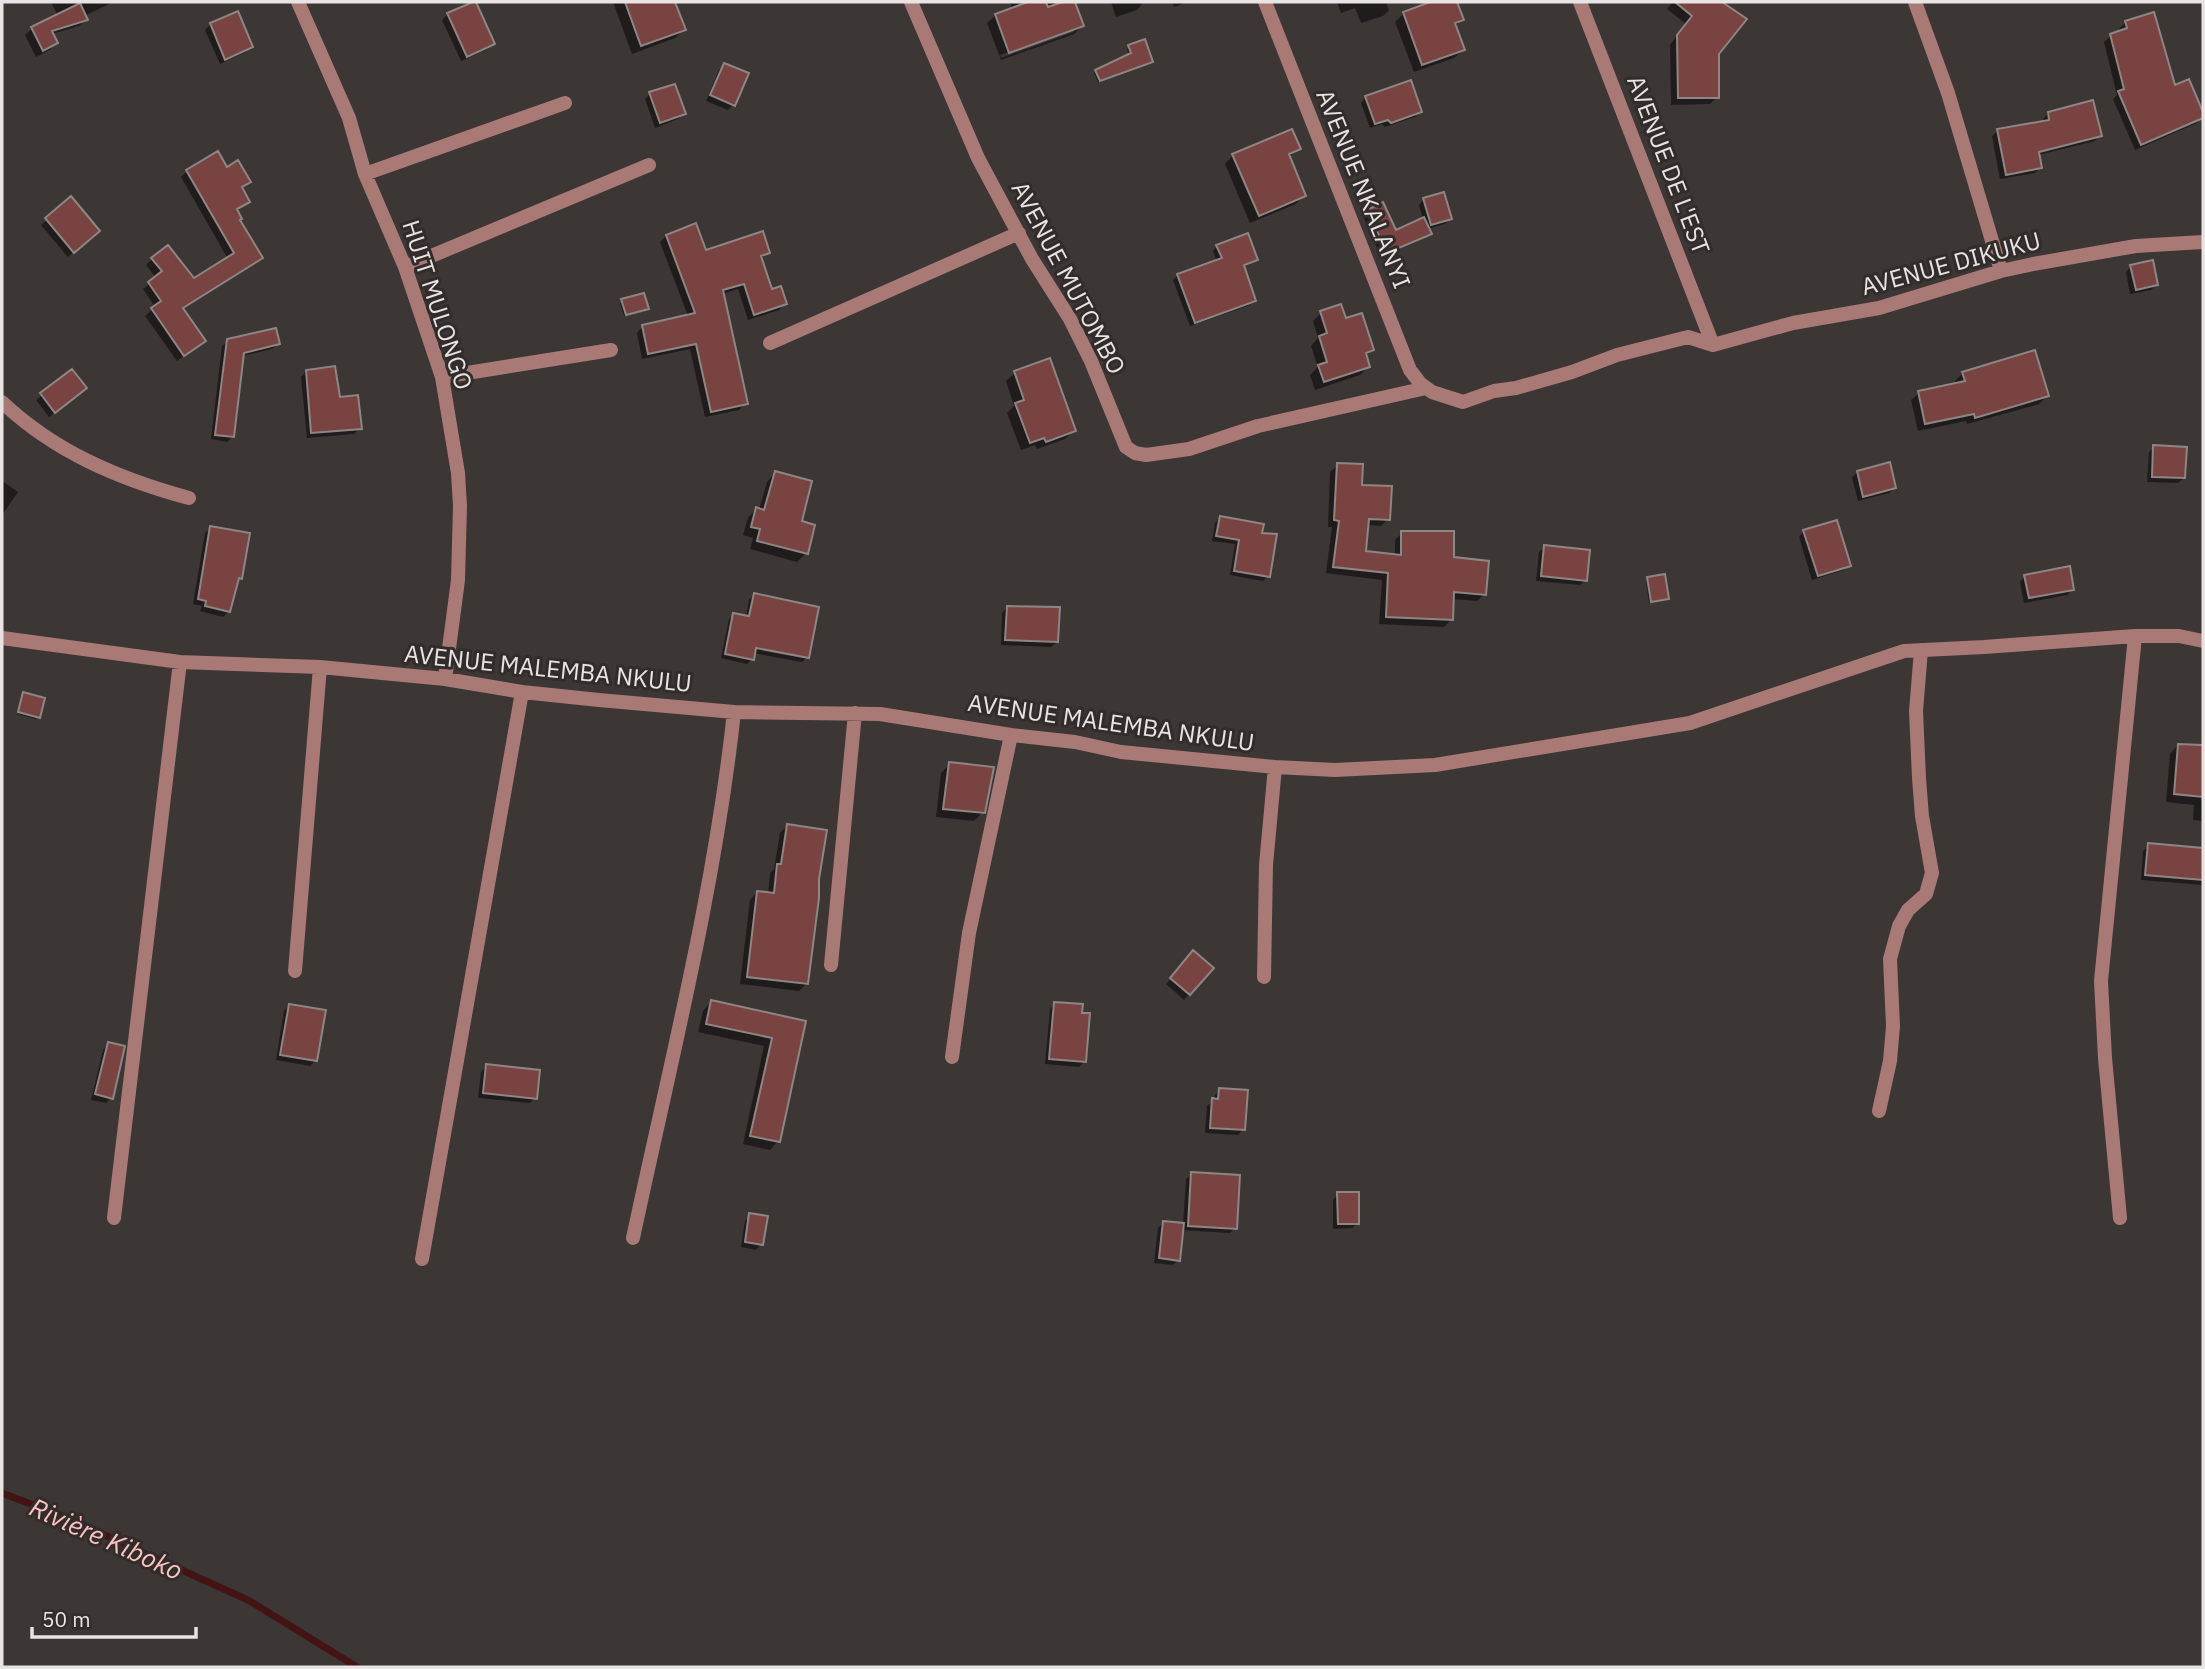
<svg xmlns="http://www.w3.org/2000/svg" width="2205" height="1669" font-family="'IBM Plex Sans',sans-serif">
<rect width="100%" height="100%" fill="#3c3635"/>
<!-- shadow -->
<path fill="#0007" fill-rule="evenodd" d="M 51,2 L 113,2 L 84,16 L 86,20 L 79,26 L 52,34 L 56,43 L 50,50 L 36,57 L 25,35 L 32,29 L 58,16 Z
M 613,2 L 674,2 L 684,30 L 675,38 L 632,54 Z
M 1010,2 L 1073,2 L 1082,26 L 1074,34 L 1001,60 L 987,23 L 996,15 L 1012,9 ZM 1074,28 L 1074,32 L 1001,58 L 1000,55 Z
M 1111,2 L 1142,2 L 1142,4 L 1137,10 L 1116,17 Z
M 1172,2 L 1188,2 L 1174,7 Z
M 1337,2 L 1386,2 L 1389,10 L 1383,16 L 1361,23 L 1355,8 L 1341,13 Z
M 1436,2 L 1455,2 L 1462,20 L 1454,27 L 1463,50 L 1454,58 L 1414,72 L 1395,22 L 1404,13 Z
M 1673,2 L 1728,2 L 1724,6 L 1717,53 L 1717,97 L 1710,104 L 1671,105 L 1670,45 L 1686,24 L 1667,9 Z
M 448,14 L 493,44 L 488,49 L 461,61 L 442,20 Z
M 2126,22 L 2174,88 L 2188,82 L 2203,116 L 2197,123 L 2135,150 L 2113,99 L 2117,95 L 2104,42 L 2111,36 L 2120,32 L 2119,29 Z
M 211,24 L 251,47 L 246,52 L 220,64 L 205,30 Z
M 1129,47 L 1151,62 L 1098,82 L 1094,73 L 1129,56 L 1127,49 Z
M 724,65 L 733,105 L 728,110 L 706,101 L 719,70 Z
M 650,94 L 684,114 L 678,119 L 655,128 L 645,99 Z
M 1366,97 L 1420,112 L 1415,117 L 1385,127 L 1382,124 L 1370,128 L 1361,103 Z
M 2049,113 L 2100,135 L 2095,141 L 2038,155 L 2040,168 L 2035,173 L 2000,179 L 1992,136 L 1998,131 L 2044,123 L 2043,119 Z
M 1299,149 L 1288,158 L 1304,195 L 1296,204 L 1250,223 L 1225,164 L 1233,155 Z
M 226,169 L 249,182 L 243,188 L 248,201 L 236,211 L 238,221 L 261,258 L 255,264 L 182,309 L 204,341 L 177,361 L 145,316 L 155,307 L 143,289 L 156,278 L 146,265 L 152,259 L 194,280 L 228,259 L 181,177 L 187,171 Z
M 70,199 L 92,236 L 68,257 L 41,225 Z
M 1424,199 L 1450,219 L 1445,224 L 1428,229 L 1430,233 L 1424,238 L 1381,257 L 1363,216 L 1368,211 L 1395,232 L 1423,219 L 1419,205 Z
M 666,236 L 705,252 L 768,252 L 761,259 L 771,291 L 785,304 L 779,310 L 748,320 L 738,289 L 722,294 L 746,403 L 739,410 L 705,417 L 690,349 L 642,359 L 637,333 L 643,326 L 688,316 L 660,242 Z
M 1217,246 L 1256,259 L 1243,267 L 1254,301 L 1250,305 L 1190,326 L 1173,280 L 1178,275 L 1217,262 L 1213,251 Z
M 2131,266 L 2156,285 L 2151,290 L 2130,294 L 2126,272 Z
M 622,301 L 647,308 L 624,316 L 620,303 Z
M 1321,313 L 1345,320 L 1372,350 L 1365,357 L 1368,367 L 1360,375 L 1315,390 L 1310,375 L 1318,367 L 1311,346 L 1318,338 L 1313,321 Z
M 228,341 L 278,344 L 272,349 L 242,356 L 233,436 L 227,442 L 211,439 L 222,346 Z
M 1049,361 L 1074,431 L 1065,439 L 1037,449 L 1035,445 L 1021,450 L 1007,413 L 1014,406 L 1006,381 L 1015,373 Z
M 72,371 L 80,393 L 49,417 L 36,400 Z
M 306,371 L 338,399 L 360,428 L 354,434 L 307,438 L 301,377 Z
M 1963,373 L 2047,396 L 2039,404 L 1967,424 L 1966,421 L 1918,431 L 1911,400 L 1919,393 L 1956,385 L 1955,381 Z
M 2154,447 L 2184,478 L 2178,483 L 2147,482 L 2149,452 Z
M 1338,465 L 1361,487 L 1388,519 L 1381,526 L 1367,525 L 1364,552 L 1395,556 L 1395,540 L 1402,533 L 1452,559 L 1485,594 L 1477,601 L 1452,599 L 1451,620 L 1444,627 L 1379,624 L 1382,580 L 1326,573 L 1332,527 L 1328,527 L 1330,472 Z
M 1857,472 L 1895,488 L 1889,493 L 1858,501 L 1852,478 Z
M 775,473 L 800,523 L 806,553 L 797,562 L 750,549 L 753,538 L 743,535 L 748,518 L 756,509 L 759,510 L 767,482 Z
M 2,481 L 18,492 L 2,515 Z
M 1220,518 L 1260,534 L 1268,576 L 1263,581 L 1230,575 L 1235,544 L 1212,541 L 1215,523 Z
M 211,528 L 240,578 L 236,582 L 228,612 L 223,617 L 200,611 L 202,606 L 193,604 L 205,533 Z
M 1804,531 L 1849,565 L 1844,570 L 1812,580 L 1799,537 Z
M 1545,547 L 1585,580 L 1580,585 L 1536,581 L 1539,552 Z
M 2025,576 L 2073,589 L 2067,595 L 2024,603 L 2020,582 Z
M 1648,579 L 1667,598 L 1665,600 L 1649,603 L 1646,581 Z
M 754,595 L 807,657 L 802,662 L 753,653 L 752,659 L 747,664 L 721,658 L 729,619 L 734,615 L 746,617 L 749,600 Z
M 1007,607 L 1057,642 L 1051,647 L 1001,645 L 1002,613 Z
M 24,694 L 38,717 L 36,719 L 17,714 Z
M 2178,745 L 2203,747 L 2203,821 L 2193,820 L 2194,805 L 2166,802 L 2170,754 Z
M 950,764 L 983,812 L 974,821 L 936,817 L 941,773 Z
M 788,825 L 807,983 L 799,991 L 740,984 L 750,900 L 757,892 L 768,894 L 770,873 L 774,869 L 780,833 Z
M 2149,845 L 2203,850 L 2203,885 L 2141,880 L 2143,851 Z
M 1188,958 L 1211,968 L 1184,1000 L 1166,984 Z
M 711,1002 L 804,1023 L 778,1141 L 770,1150 L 743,1144 L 764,1046 L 698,1032 L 703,1011 Z
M 1055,1003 L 1084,1062 L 1079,1067 L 1045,1064 L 1050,1009 Z
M 290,1005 L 316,1060 L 310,1066 L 276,1060 L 284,1011 Z
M 108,1044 L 111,1098 L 106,1103 L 91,1100 L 103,1050 Z
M 487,1066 L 535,1098 L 530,1103 L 478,1098 L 481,1072 Z
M 1220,1090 L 1243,1129 L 1238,1135 L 1205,1133 L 1207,1106 L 1214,1100 L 1215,1095 Z
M 1192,1174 L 1235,1228 L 1230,1233 L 1181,1230 L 1178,1260 L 1173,1265 L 1154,1263 L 1158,1228 L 1163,1223 L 1183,1225 L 1186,1179 Z
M 1338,1194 L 1358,1223 L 1352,1228 L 1333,1229 L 1333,1200 Z
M 750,1215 L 761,1244 L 756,1250 L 741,1247 L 745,1221 Z"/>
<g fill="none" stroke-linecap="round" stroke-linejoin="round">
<!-- stream -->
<path stroke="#441415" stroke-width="7" d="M 2,1493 L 62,1516 L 248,1600 L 357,1667"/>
</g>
<!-- building -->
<path fill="#794341" stroke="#8d8685" stroke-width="2" d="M 473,2 L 476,2 L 495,44 L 467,57 L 447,13 Z
M 625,2 L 675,2 L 686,30 L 641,46 Z
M 1028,2 L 1046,2 L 1048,7 L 1063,2 L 1075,2 L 1084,26 L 1009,53 L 995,14 Z
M 1430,2 L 1457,2 L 1464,20 L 1455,23 L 1465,50 L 1422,65 L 1403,12 Z
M 1675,2 L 1722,2 L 1747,19 L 1719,54 L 1719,98 L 1678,98 L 1677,35 L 1692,16 Z
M 80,3 L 88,20 L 52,31 L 58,43 L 43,51 L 31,27 Z
M 238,11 L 253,47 L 225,60 L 210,23 Z
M 2154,12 L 2175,85 L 2189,79 L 2203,112 L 2203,118 L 2141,145 L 2118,91 L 2124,89 L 2110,34 L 2127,28 L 2125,21 Z
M 1145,39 L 1153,62 L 1100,81 L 1095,70 L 1131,53 L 1128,45 Z
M 724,63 L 749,73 L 735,106 L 710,95 Z
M 1411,80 L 1422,112 L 1391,123 L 1388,120 L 1375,124 L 1365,96 Z
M 675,84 L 686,114 L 660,123 L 649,92 Z
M 2093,100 L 2102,136 L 2039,152 L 2042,168 L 2006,175 L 1997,129 L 2049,120 L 2048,112 Z
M 1292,129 L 1301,149 L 1289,154 L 1306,196 L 1259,216 L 1232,154 Z
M 218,151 L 227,167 L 238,160 L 251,182 L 242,187 L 250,202 L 237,209 L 242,219 L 240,220 L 263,258 L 183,308 L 206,341 L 184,356 L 151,308 L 161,301 L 148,282 L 162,271 L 151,258 L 168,245 L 194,278 L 234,253 L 186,170 Z
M 1444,192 L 1452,219 L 1431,225 L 1423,198 Z
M 71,196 L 100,231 L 74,253 L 45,218 Z
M 1383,202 L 1396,230 L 1424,217 L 1432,234 L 1387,253 L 1367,210 Z
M 696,223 L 706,250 L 763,231 L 770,253 L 761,256 L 772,289 L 781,286 L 787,304 L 754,315 L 744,284 L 723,290 L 748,404 L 711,412 L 696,344 L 648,354 L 642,325 L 695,313 L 666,235 Z
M 1248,233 L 1258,260 L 1244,265 L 1256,301 L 1195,323 L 1177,274 L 1222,258 L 1216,245 Z
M 2153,260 L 2158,285 L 2136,290 L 2130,265 Z
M 644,293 L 649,309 L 626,315 L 621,299 Z
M 1341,304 L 1346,318 L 1362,313 L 1374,350 L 1366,353 L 1370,367 L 1324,382 L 1318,365 L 1327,362 L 1319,336 L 1327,333 L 1320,311 Z
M 276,328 L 280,344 L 244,353 L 234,437 L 215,435 L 227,339 Z
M 2035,350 L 2049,396 L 1975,418 L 1974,414 L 1925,424 L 1918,391 L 1965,381 L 1962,372 Z
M 1050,358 L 1076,431 L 1046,442 L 1044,438 L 1030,443 L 1015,403 L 1024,400 L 1014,371 Z
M 335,366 L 340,397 L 358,395 L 362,429 L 311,433 L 306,370 Z
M 72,369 L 87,388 L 55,413 L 40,393 Z
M 2153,445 L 2187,447 L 2185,478 L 2152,477 Z
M 1890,462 L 1896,488 L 1863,497 L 1857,471 Z
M 1337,463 L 1363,464 L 1362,485 L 1392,486 L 1390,520 L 1369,519 L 1366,551 L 1401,555 L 1401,531 L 1454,531 L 1454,557 L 1489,561 L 1486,595 L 1454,592 L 1453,620 L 1386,617 L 1388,573 L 1333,567 L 1339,521 L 1334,520 Z
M 775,471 L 812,481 L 802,521 L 815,525 L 808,554 L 757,541 L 760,529 L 751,527 L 756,507 L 764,510 Z
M 1220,516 L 1264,524 L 1262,533 L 1277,534 L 1270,577 L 1234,571 L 1239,540 L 1216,536 Z
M 1837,520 L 1851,566 L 1818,576 L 1803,530 Z
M 210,526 L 250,533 L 242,579 L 239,578 L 230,612 L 205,606 L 206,601 L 198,599 Z
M 1544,545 L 1590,550 L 1587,581 L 1541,576 Z
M 2070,566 L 2074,590 L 2029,598 L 2024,575 Z
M 1665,574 L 1669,599 L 1651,602 L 1647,577 Z
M 754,593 L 819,607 L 809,658 L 756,648 L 754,660 L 725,654 L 733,613 L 749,616 Z
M 1007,606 L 1060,607 L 1058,642 L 1005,640 Z
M 23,692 L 45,698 L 40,718 L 18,712 Z
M 2178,744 L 2203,745 L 2203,797 L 2174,794 Z
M 949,762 L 994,767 L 985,813 L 943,809 Z
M 787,824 L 827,830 L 819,879 L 819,898 L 808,984 L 747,977 L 757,891 L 774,893 L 777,864 L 781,864 Z
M 2148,843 L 2203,848 L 2203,880 L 2145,875 Z
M 1193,950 L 1214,968 L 1190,995 L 1170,978 Z
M 711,1000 L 806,1021 L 780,1142 L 750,1136 L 772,1038 L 706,1024 Z
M 1054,1002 L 1083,1004 L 1082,1013 L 1090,1013 L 1086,1062 L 1049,1059 Z
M 289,1004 L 326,1010 L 317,1061 L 280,1055 Z
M 108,1042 L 125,1046 L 113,1099 L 95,1094 Z
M 486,1064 L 540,1070 L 537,1099 L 483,1093 Z
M 1219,1088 L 1248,1090 L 1245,1130 L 1210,1128 L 1212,1098 L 1218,1099 Z
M 1191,1172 L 1240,1175 L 1237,1229 L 1188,1226 Z
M 1337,1192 L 1359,1192 L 1359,1224 L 1338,1224 Z
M 749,1213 L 768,1216 L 763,1245 L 745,1242 Z
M 1163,1221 L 1184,1223 L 1180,1261 L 1159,1258 Z"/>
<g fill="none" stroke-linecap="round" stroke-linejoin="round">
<!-- street -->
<path stroke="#a97976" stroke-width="14" d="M 298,2 L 349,118 L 365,174 L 405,267 L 442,377 L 458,473 L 460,506 L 458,580 L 445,679
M 911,2 L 978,158 L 1032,259 L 1070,319 L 1091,361 L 1126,447 L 1135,453 L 1146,455 L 1189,449 L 1258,426 L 1426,388
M 1265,2 L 1410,370 L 1420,383 L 1432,392 L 1463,402 L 1494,391 L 1516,388 L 1572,372 L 1617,355 L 1688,337 L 1713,345
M 1580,2 L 1713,345
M 1915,2 L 1948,93 L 2001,271
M 365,174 L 565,103
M 405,267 L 649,165
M 770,343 L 1019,233
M 1713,345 L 1793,323 L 1879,308 L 2001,271 L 2033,264 L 2136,246 L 2203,242
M 442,377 L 611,350
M 2,402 C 55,452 119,479 189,498
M 2,638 L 180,662 L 320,667 L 445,679 L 522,692 L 599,700 L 734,712 L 880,714 L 1011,735 L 1075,742 L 1121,752 L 1275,767 L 1335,770 L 1435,765 L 1690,723 L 1904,651 L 1984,647 L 2135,636 L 2179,636 L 2203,641
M 831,965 L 855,713
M 295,971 L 320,667
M 1264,977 L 1266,865 L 1275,767
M 952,1057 L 969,933 L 1011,735
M 1879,1111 L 1890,1061 L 1893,1026 L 1890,959 L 1899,926 L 1908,910 L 1926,894 L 1932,873 L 1922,816 L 1919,778 L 1916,711 L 1921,650
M 114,1218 L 180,662
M 2120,1218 L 2105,1058 L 2101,981 L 2135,636
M 633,1238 C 670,1064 715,889 734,712
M 422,1259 L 522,692"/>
</g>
<g text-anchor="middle" stroke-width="6" stroke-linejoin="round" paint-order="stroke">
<!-- street labels -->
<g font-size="24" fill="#e8e4e3" stroke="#322c2b">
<text transform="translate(1668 165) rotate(69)" y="8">AVENUE DE L'EST</text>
<text transform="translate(1363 189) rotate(68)" y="8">AVENUE NKALANYI</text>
<text transform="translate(1951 264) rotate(-15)" y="8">AVENUE DIKUKU</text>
<text transform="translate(1068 278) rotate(62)" y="8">AVENUE MUTOMBO</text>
<text transform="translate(437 305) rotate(72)" y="8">HUIT MULONGO</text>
<text transform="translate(548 669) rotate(6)" y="8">AVENUE MALEMBA NKULU</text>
<text transform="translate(1111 723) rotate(8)" y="8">AVENUE MALEMBA NKULU</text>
</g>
<!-- water labels -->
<g font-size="26" font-style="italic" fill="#fbc4c1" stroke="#322c2b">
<text transform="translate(106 1539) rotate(24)" y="9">Rivière Kiboko</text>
</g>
</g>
<!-- border -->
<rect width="2205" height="1669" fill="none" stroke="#e8e4e3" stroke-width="7"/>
<!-- scale -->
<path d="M32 1627v10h164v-10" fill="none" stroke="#e8e4e3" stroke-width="3.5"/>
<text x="42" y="1627" font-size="21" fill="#e8e4e3" stroke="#322c2b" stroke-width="5" paint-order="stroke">50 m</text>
</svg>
